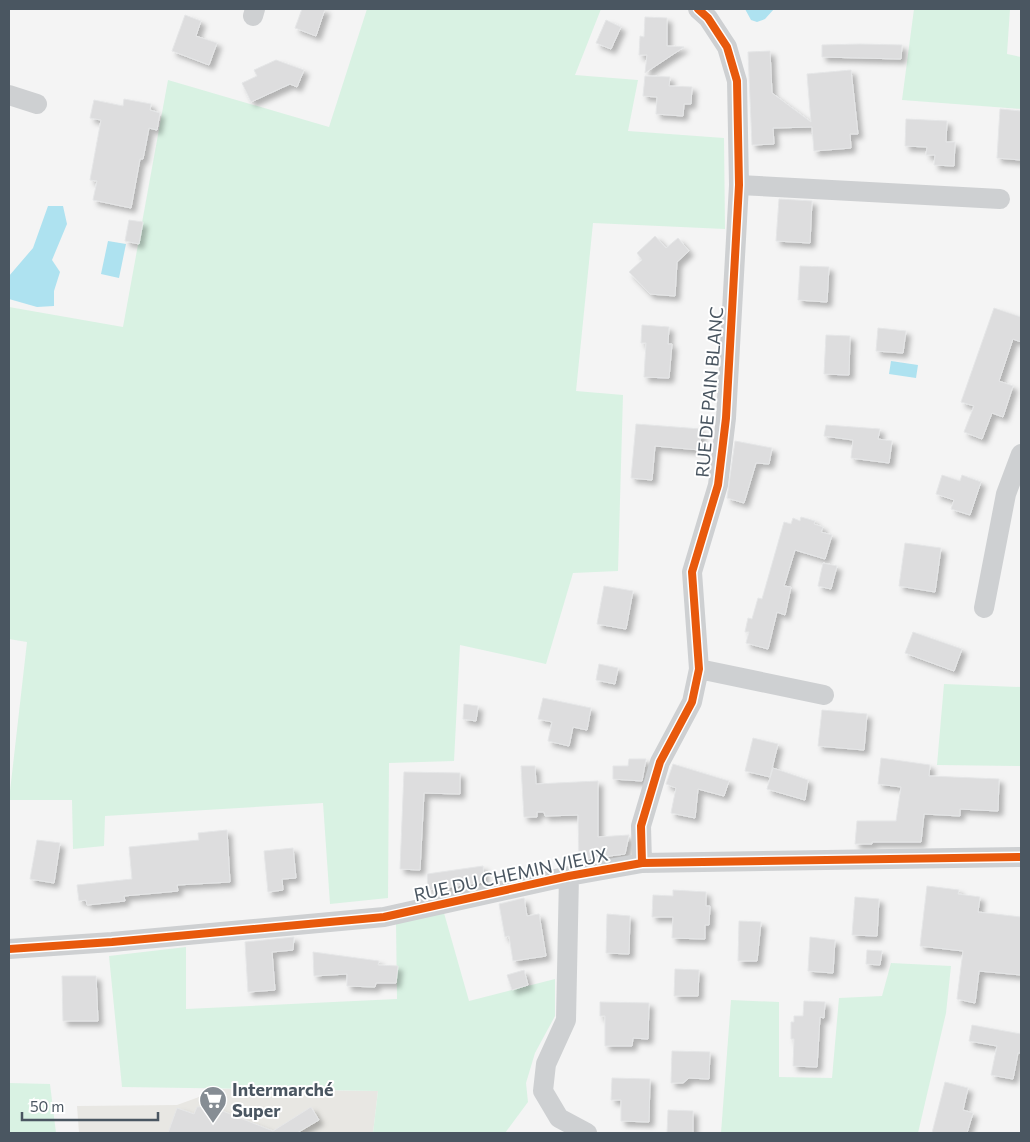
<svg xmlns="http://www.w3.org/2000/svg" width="1030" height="1142" font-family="Commissioner,sans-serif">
<defs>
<filter id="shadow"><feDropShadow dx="4.5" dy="4.5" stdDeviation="2.5" flood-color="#0004"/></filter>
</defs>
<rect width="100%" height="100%" fill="#f4f4f4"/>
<!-- commercial -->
<path fill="#e8e7e3" d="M 221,1089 L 378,1091 L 373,1133 L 79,1133 L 77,1106 L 177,1105 Z"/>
<!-- green -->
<path fill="#d9f2e3" d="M 367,9 L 601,9 L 575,75 L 638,80 L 628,131 L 724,138 L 725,229 L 593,223 L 576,391 L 623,395 L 618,571 L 573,573 L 546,664 L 460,645 L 454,761 L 389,763 L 388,898 L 330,904 L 323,803 L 105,816 L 104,846 L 73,849 L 72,800 L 9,800 L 27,642 L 9,639 L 9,307 L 123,327 L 168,80 L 329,127 Z
M 914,9 L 1010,9 L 1007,54 L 1021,57 L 1021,109 L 902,100 Z
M 944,684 L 1021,687 L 1021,766 L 937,765 Z
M 444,913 L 469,1001 L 555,979 L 555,1016 L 535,1053 L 526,1083 L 528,1102 L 505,1133 L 373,1133 L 378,1091 L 122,1087 L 109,956 L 186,947 L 186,1009 L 397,999 L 396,922 Z
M 891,963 L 951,966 L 946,1013 L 918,1133 L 721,1133 L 731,1000 L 779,1002 L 779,1077 L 832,1078 L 839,998 L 882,996 Z
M 9,1083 L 50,1084 L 56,1133 L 9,1133 Z"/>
<!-- water -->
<path fill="#aee2f0" d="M 745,9 L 774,9 L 765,19 L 757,22 L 751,20 Z
M 48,206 L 63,206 L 67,224 L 52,260 L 60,272 L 54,291 L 54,306 L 37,307 L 9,299 L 9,276 L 33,248 Z
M 108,241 L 126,244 L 119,278 L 101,274 Z
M 891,361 L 918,365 L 916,378 L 889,374 Z"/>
<!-- building -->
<path fill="#ddddde" stroke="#e5e6e7" filter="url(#shadow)" d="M 302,9 L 325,9 L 316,36 L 295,28 Z
M 185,15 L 201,21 L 196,36 L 217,43 L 209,65 L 172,51 Z
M 645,17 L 667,18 L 667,46 L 684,47 L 645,73 L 647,55 L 639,55 L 640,36 L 644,37 Z
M 606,20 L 621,27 L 611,49 L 596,43 Z
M 860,44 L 902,45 L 901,59 L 822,57 L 822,45 Z
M 770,51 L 772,93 L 811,122 L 807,74 L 851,70 L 858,134 L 850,134 L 851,148 L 814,151 L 812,127 L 773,128 L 774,144 L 752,145 L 748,52 Z
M 276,60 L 304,70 L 297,87 L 290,84 L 251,102 L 242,83 L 257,76 L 254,70 Z
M 645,76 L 670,77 L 669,86 L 692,87 L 691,104 L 684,104 L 683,116 L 656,114 L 657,97 L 643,96 Z
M 124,99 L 151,104 L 150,110 L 160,113 L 157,130 L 149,128 L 143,159 L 140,159 L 131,208 L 93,200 L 97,181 L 90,180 L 101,120 L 90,118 L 94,100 L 123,106 Z
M 1000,109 L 1021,111 L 1021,160 L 997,158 Z
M 906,119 L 947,121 L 946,142 L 955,142 L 954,166 L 934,165 L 935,155 L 926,155 L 927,147 L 905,146 Z
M 779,199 L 812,201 L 810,243 L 776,241 Z
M 129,220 L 143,222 L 139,244 L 125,241 Z
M 655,236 L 666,248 L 678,238 L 689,251 L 677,262 L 675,296 L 650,294 L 629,272 L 642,260 L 637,253 Z
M 800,266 L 829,267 L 827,302 L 798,300 Z
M 994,308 L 1021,317 L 1021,342 L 1013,339 L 999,381 L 1013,386 L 1003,417 L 992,413 L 982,439 L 964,432 L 974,406 L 961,402 Z
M 642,325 L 669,327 L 668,344 L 672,344 L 669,378 L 644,377 L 646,343 L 641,343 Z
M 878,328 L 906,331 L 903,353 L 876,351 Z
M 826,335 L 850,336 L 849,375 L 824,374 Z
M 636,424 L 701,429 L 700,450 L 655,446 L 652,480 L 631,478 Z
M 826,425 L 880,429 L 878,439 L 892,441 L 889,463 L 851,458 L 853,440 L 824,436 Z
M 735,441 L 772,448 L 769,464 L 756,463 L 744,503 L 727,498 Z
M 942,475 L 960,481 L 962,475 L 981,482 L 970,515 L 951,509 L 954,500 L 936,494 Z
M 801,517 L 815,521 L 814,524 L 823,527 L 821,532 L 832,535 L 825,559 L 795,550 L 784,586 L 791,587 L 785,615 L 777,612 L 768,649 L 746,643 L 749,632 L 745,632 L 748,618 L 752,619 L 758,598 L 762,599 L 784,522 L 791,524 L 793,518 L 800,521 Z
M 905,543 L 941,548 L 935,592 L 899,586 Z
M 823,563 L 837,566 L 831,589 L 818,586 Z
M 604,586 L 633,591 L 626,629 L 597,624 Z
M 913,632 L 962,649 L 954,671 L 905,653 Z
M 599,664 L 618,668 L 615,684 L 596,680 Z
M 543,698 L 591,708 L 587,730 L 573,727 L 569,746 L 548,741 L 552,722 L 538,719 Z
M 464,704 L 478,706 L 476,721 L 463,719 Z
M 822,710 L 867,714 L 864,750 L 818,746 Z
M 753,738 L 778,744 L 770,777 L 745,771 Z
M 881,758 L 930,765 L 929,776 L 999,779 L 998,811 L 960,809 L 960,816 L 924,814 L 921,842 L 872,842 L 872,844 L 855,844 L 857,821 L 896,821 L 901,787 L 878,784 Z
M 629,759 L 646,759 L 642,781 L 613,779 L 613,766 L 628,766 Z
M 673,764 L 729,781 L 724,796 L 698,789 L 695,818 L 671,813 L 676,788 L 666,784 Z
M 521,766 L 535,766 L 536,784 L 598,781 L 598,837 L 629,835 L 625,854 L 579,860 L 578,815 L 545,816 L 544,812 L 537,812 L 537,817 L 524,817 Z
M 773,768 L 808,780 L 805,800 L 767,789 Z
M 404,772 L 460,773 L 460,794 L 424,793 L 420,870 L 400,869 Z
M 227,830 L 230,882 L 177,885 L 178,891 L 124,896 L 125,901 L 87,905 L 86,900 L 79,901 L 77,885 L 132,879 L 129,847 L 199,840 L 198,833 Z
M 37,840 L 60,843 L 54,883 L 30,879 Z
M 293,848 L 296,878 L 282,879 L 283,890 L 268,892 L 264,851 Z
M 483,866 L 484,882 L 428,890 L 427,874 Z
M 927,886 L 959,890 L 958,894 L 980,897 L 978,912 L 1021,917 L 1021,975 L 979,971 L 975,1003 L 957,999 L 963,951 L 920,946 Z
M 673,890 L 706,892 L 706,906 L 710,906 L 709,925 L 705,925 L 705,939 L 672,938 L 673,917 L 652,917 L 653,895 L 673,896 Z
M 855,897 L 879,899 L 877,936 L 852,935 Z
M 524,898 L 527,916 L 539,914 L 546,956 L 513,961 L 509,936 L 505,937 L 499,904 Z
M 607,914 L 630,916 L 629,954 L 606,953 Z
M 739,921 L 761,922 L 757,961 L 738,961 Z
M 294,937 L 293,950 L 272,952 L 275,990 L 248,992 L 245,942 Z
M 810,937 L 835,940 L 833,973 L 808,971 Z
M 867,950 L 882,951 L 880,965 L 866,964 Z
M 313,952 L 379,961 L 378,965 L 398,966 L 396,983 L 376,983 L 375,987 L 347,986 L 347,974 L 314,976 Z
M 675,969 L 699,970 L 698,996 L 674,996 Z
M 524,970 L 528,985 L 512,990 L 507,975 Z
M 62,976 L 96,976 L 98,1021 L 63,1021 Z
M 804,1001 L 825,1002 L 824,1018 L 820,1017 L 817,1067 L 793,1066 L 794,1039 L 791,1039 L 791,1022 L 794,1022 L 794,1016 L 803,1016 Z
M 600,1002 L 649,1003 L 648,1039 L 633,1038 L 632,1046 L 605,1046 L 605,1016 L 600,1016 Z
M 972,1025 L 1021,1034 L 1021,1053 L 1018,1053 L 1013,1079 L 991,1075 L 997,1046 L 969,1041 Z
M 672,1051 L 710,1052 L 709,1079 L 689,1078 L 683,1083 L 671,1083 Z
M 612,1078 L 650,1079 L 649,1122 L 621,1121 L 621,1100 L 611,1100 Z
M 945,1082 L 968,1088 L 963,1110 L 973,1113 L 967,1133 L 932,1133 Z
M 210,1106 L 273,1131 L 311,1107 L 319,1120 L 297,1133 L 168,1133 L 177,1108 L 194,1114 L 197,1107 Z
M 668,1110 L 693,1111 L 693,1133 L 667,1133 Z"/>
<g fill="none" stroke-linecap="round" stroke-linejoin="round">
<!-- street -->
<path stroke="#ced0d2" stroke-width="20" d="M 253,16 L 255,9
M 9,95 L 37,104
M 739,185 L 1000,199
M 984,608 L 1006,494 L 1021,454
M 699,669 L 824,695
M 642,863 L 641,826 L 660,762 L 692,702 L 699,669 L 692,572 L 718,485 L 726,418 L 739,185 L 737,81 L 727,47 L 708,18 L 698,9
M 569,876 L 566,1020 L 546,1064 L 543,1091 L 559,1118 L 587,1133
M 9,949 L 112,942 L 384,917 L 569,876 L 642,863 L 1021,857"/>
<defs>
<path id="cycleway" d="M 642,863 L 641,826 L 660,762 L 692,702 L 699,669 L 692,572 L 718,485 L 726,418 L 739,185 L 737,81 L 727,47 L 708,18 L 698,9
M 9,949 L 112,942 L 384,917 L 569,876 L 642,863 L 1021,857"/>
</defs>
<!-- cycleway casing -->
<use href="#cycleway" stroke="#fff" stroke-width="11"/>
<!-- cycleway -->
<use href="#cycleway" stroke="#e8590c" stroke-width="8"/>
</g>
<!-- icons -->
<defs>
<symbol id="supermarket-pin" viewBox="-11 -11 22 30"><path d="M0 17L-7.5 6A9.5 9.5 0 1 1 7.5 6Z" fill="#868d94" stroke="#fff"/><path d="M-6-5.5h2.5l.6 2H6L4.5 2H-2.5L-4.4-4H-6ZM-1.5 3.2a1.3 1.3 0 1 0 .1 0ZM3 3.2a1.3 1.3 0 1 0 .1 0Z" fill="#fff"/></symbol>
</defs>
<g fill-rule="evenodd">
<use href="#supermarket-pin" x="197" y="1084" width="32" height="43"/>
</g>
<g text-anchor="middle" stroke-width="4" stroke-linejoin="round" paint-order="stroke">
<!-- street labels -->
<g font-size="18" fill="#4a5661" stroke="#fff">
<text transform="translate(710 392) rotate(-85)" y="6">RUE DE PAIN BLANC</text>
<text transform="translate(511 875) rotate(-12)" y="6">RUE DU CHEMIN VIEUX</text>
</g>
<!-- poi labels -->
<g font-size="18" font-weight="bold" fill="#4a5661" stroke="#fff" text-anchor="start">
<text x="232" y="1096">Intermarché<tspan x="232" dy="21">Super</tspan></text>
</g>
</g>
<!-- border -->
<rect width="1030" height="1142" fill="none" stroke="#4a5661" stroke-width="20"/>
<!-- scale -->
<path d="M22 1112v8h136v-8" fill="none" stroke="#4a5661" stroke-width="2.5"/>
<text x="30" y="1112" font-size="15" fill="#4a5661" stroke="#ffffff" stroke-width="4" paint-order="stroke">50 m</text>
</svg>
